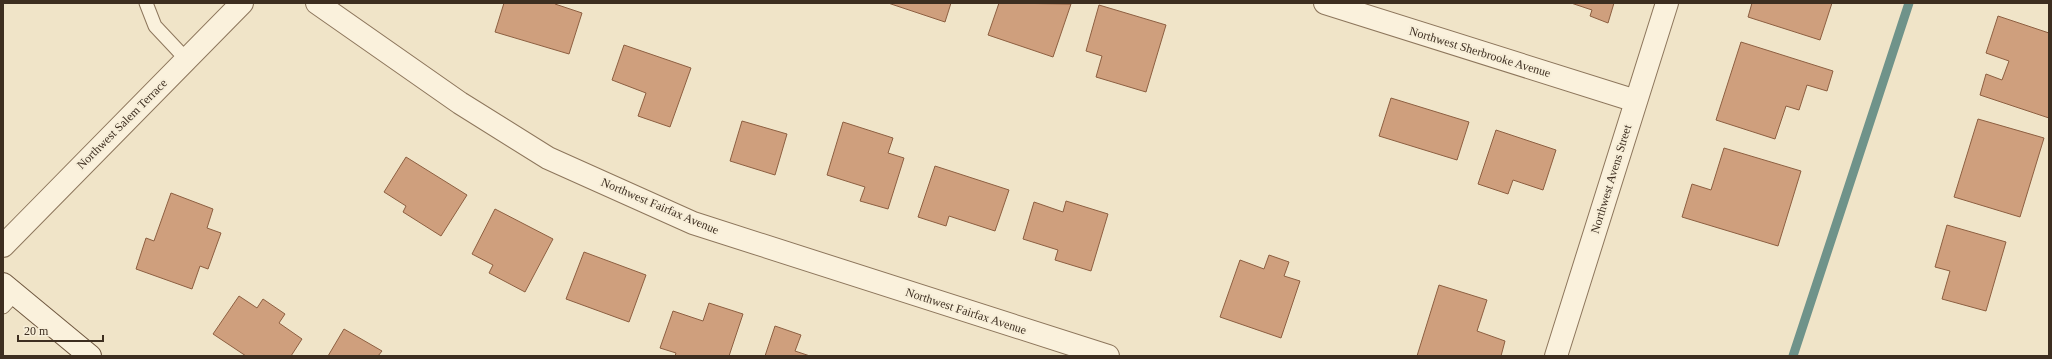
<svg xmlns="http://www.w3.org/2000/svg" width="2052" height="359" font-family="Georgia,serif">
<rect width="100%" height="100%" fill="#f0e4c8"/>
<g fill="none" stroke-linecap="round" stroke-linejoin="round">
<!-- stream -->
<path stroke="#6f938a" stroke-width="9" d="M 1793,356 L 1909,3"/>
</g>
<!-- building -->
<path fill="#cf9f7d" stroke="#8d5f41" d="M 504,3 L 555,3 L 555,4 L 582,13 L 569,54 L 495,32 Z
M 888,3 L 951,3 L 945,22 Z
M 999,3 L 1071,4 L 1053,57 L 988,35 Z
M 1571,3 L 1614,3 L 1608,23 L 1590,16 L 1592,10 Z
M 1752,3 L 1832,3 L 1820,40 L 1748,17 Z
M 1099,5 L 1166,25 L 1146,92 L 1096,77 L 1102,56 L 1086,51 Z
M 1998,16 L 2049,33 L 2049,118 L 1980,95 L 1986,74 L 2002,80 L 2009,61 L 1986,53 Z
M 1741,42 L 1833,71 L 1827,91 L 1807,85 L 1799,110 L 1786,106 L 1775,139 L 1716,120 Z
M 624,45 L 691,68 L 670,127 L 638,116 L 646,93 L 612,80 Z
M 1391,98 L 1469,122 L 1457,160 L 1379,136 Z
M 1978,119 L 2044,138 L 2020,217 L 1954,197 Z
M 742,121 L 787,134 L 775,175 L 730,161 Z
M 843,122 L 893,138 L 888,153 L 904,158 L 888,209 L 860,201 L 865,187 L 827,175 Z
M 1496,130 L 1556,150 L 1543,190 L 1513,180 L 1508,194 L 1478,184 Z
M 1724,148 L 1801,171 L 1778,246 L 1682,217 L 1692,184 L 1711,190 Z
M 406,157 L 467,195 L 441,236 L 403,212 L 406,206 L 384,192 Z
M 935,166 L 1009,190 L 995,231 L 949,216 L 946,226 L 918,217 Z
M 171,193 L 213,209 L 207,228 L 221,233 L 208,269 L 200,266 L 192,289 L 136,269 L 146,238 L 154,241 Z
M 1066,201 L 1108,214 L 1091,271 L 1055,260 L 1058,250 L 1023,239 L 1034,202 L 1063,212 Z
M 495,209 L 553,239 L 525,292 L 489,273 L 493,265 L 472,254 Z
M 1947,225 L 2006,242 L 1986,311 L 1942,299 L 1950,271 L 1935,267 Z
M 584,252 L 646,275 L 629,322 L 566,299 Z
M 1269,255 L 1289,262 L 1284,276 L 1300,281 L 1281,338 L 1220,317 L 1240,260 L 1264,269 Z
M 1439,285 L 1487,300 L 1477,331 L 1505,341 L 1501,356 L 1417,356 Z
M 239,296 L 257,308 L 263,299 L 285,314 L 279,323 L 302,339 L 291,356 L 246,356 L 213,334 Z
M 709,303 L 743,314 L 729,356 L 675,356 L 676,353 L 660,348 L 673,311 L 703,321 Z
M 775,326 L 801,335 L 795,351 L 810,356 L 765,356 Z
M 344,329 L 382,351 L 378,356 L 328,356 Z"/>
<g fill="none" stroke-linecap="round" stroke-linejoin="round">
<defs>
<path id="service" d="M 146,3 L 155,26 L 186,59
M 3,307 L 15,294"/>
<path id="minor" d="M 317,3 L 460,103 L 548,158 L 693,223 L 1108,356
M 1325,3 L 1636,101
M 3,246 L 242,3
M 1556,356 L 1667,3"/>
<path id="secondary" d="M 3,284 L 90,356"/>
</defs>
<!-- service casing -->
<use href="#service" stroke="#8d765c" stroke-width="15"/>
<!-- minor casing -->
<use href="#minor" stroke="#8d765c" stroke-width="24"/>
<!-- secondary casing -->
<use href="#secondary" stroke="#6f573f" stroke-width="24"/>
<!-- service -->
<use href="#service" stroke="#faf1dc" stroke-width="13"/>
<!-- minor -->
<use href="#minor" stroke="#faf1dc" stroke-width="22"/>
<!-- secondary -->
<use href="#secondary" stroke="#faf1dc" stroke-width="22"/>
</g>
<g text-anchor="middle" stroke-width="4" stroke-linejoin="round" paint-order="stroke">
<!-- street labels -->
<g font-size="12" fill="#3d2e20" stroke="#f7eed8">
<text transform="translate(1480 52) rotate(17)" y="4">Northwest Sherbrooke Avenue</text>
<text transform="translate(122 124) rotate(-45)" y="4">Northwest Salem Terrace</text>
<text transform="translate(1611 179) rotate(-73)" y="4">Northwest Avens Street</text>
<text transform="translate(660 206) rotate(23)" y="4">Northwest Fairfax Avenue</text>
<text transform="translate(966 311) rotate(18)" y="4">Northwest Fairfax Avenue</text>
</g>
</g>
<!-- border -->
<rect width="2052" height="359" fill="none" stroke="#3d2e20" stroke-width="8"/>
<!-- scale -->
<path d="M18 335v6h85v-6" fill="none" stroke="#3d2e20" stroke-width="2"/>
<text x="24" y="335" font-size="12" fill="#3d2e20" stroke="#f7eed8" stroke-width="3" paint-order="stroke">20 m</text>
</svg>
